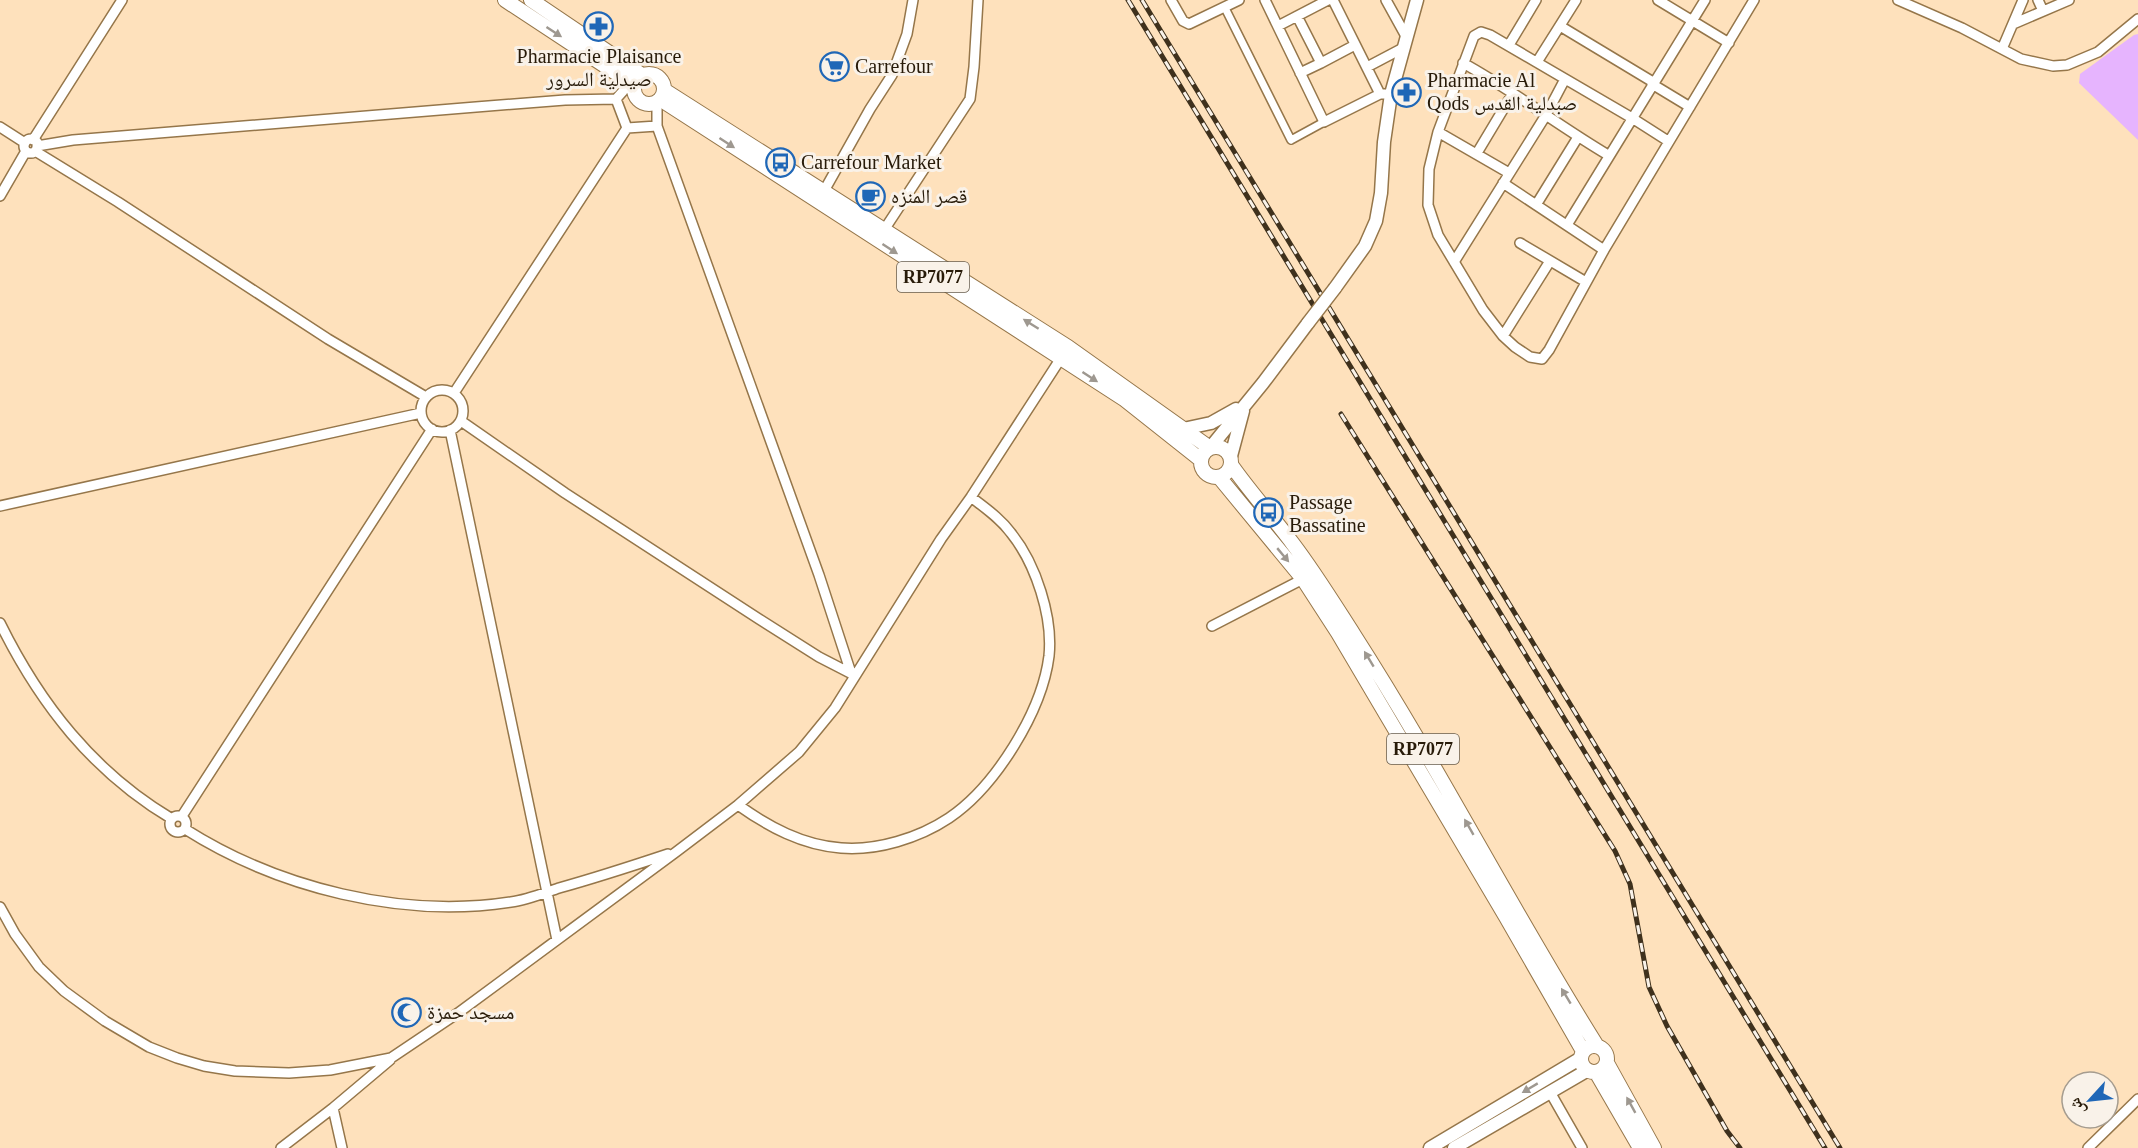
<svg xmlns="http://www.w3.org/2000/svg" width="2138" height="1148" font-family="'Times New Roman','Noto Naskh Arabic',serif">
<rect width="100%" height="100%" fill="#fee1bc"/>
<!-- green -->
<path fill="#e6b4fe" d="M 2138,34 L 2138,140 L 2079,83 L 2080,74 L 2134,35 Z"/>
<g fill="none" stroke-linecap="round" stroke-linejoin="round">
<defs>
<path id="pedestrian" d="M 1225,8 L 1291,140 L 1324,122"/>
<path id="minor" d="M 1171,0 L 1183,21 L 1189,24 L 1239,0
M 1265,0 L 1324,122 L 1380,94
M 1333,0 L 1380,94 L 1385,94
M 1386,0 L 1407,38
M 1658,0 L 1729,43
M 1898,0 L 1962,28 L 2021,59 L 2053,66 L 2067,65 L 2098,52 L 2138,19
M 2038,0 L 2043,11
M 1297,16 L 1321,63 L 1355,45
M 2013,24 L 2069,0
M 1278,26 L 1328,0
M 1560,26 L 1653,82
M 1509,45 L 1536,0
M 2002,49 L 2023,0
M 1537,62 L 1576,0
M 1463,63 C 1514,91 1559,126 1608,155
M 1367,67 L 1403,48
M 1300,73 L 1321,63
M 1652,84 L 1690,107
M 634,87 L 625,89 L 616,99 L 627,128 L 657,126 L 657,102
M 657,126 L 819,575 L 851,673
M 0,127 L 25,143
M 1438,132 L 1509,173
M24 146a7 7 0 1 1 14 0a7 7 0 1 1-14 0Z
M 33,140 L 122,0
M 1668,141 L 1632,118 L 1490,35 L 1481,32 L 1474,36 L 1438,132 L 1429,169 L 1428,205 L 1438,235 L 1483,310 L 1503,336 L 1515,347 L 1530,357 L 1542,359 L 1549,350 L 1604,250 L 1754,0
M 37,146 L 73,140 L 476,107 L 565,100 L 616,99
M 35,151 L 118,202 L 328,339 L 426,397
M 1477,153 L 1513,93
M 1503,183 L 1604,250
M 824,191 L 870,109 L 892,75 L 907,34 L 913,0
M 0,196 L 26,151
M 1536,205 L 1578,137
M 1567,225 L 1705,0
M 884,230 L 970,99 L 974,67 L 978,0
M 1520,243 L 1586,282
M 1454,262 L 1546,115 L 1565,79
M 1503,336 L 1550,261
M421 411a21 21 0 1 1 42 0a21 21 0 1 1-42 0Z
M 454,393 L 627,128
M 461,421 L 565,493 L 759,619 L 819,657 L 854,675
M 450,430 L 557,940
M 0,506 L 421,413
M 0,623 C 40,704 93,772 172,819
M 1212,626 L 1303,579
M 738,805 C 769,827 802,845 841,848 C 877,851 919,838 949,818 C 995,787 1042,712 1049,656 C 1053,617 1036,564 1011,533 C 1000,518 985,508 971,497
M170 824a8 8 0 1 1 16 0a8 8 0 1 1-16 0Z
M 182,816 L 432,429
M 185,829 C 278,888 402,919 511,902 C 527,900 544,893 559,888 C 595,878 632,866 668,854
M 0,907 L 15,934 L 39,967 L 64,991 L 105,1021 L 149,1047 L 177,1058 L 204,1066 L 235,1071 L 289,1073 L 330,1070 L 391,1058 L 458,1013 L 676,852 L 738,805 L 799,752 L 835,708 L 941,539 L 971,497 L 1061,358
M 1550,1092 L 1582,1148
M 333,1108 L 342,1148
M 281,1148 L 333,1108 L 390,1060
M 2088,1148 L 2138,1099"/>
<path id="secondary" d="M 1335,288 L 1365,246 L 1376,221 L 1381,193 L 1384,142 L 1391,94 L 1417,0
M 1183,429 L 1211,423 L 1236,409
M 1210,448 L 1263,383 L 1308,323
M 1231,456 L 1243,411
M 1430,1148 L 1581,1058
M 1454,1148 L 1588,1070"/>
<path id="primary" d="M 505,0 L 634,85
M 531,0 L 642,75
M634 89a15 15 0 1 1 30 0a15 15 0 1 1-30 0Z
M 664,90 L 1068,347 L 1210,448
M 660,99 L 1124,399 L 1201,460
M1201 462a15 15 0 1 1 30 0a15 15 0 1 1-30 0Z
M 1232,466 C 1251,493 1273,517 1293,544 C 1315,573 1334,604 1354,635 C 1440,769 1512,911 1597,1046
M 1219,477 L 1303,579 L 1338,633 L 1506,917 L 1583,1051
M1581 1059a13 13 0 1 1 26 0a13 13 0 1 1-26 0Z
M 1607,1063 L 1654,1148
M 1596,1072 L 1640,1148"/>
</defs>
<!-- pedestrian casing -->
<use href="#pedestrian" stroke="#95764a" stroke-width="10"/>
<!-- minor casing -->
<use href="#minor" stroke="#95764a" stroke-width="12"/>
<!-- secondary casing -->
<use href="#secondary" stroke="#95764a" stroke-width="15"/>
<!-- primary casing -->
<use href="#primary" stroke="#95764a" stroke-width="16"/>
<!-- pedestrian -->
<use href="#pedestrian" stroke="#fff" stroke-width="7"/>
<!-- minor -->
<use href="#minor" stroke="#fff" stroke-width="9"/>
<!-- secondary -->
<use href="#secondary" stroke="#fff" stroke-width="12"/>
<!-- primary -->
<use href="#primary" stroke="#fff" stroke-width="14"/>
<defs>
<path id="rail" d="M 1128,0 L 1825,1148
M 1142,0 L 1840,1148
M 1341,414 L 1615,851 L 1630,884 L 1649,987 L 1667,1026 L 1727,1131 L 1740,1148"/>
</defs>
<!-- rail casing -->
<use href="#rail" stroke="#3f311d" stroke-width="5"/>
<!-- rail -->
<use href="#rail" stroke="#f9f2e9" stroke-width="3" stroke-dasharray="9" stroke-linecap="butt"/>
<defs>
<path id="secondary-bridge" d="M 1308,323 L 1335,288"/>
</defs>
<!-- secondary-bridge casing -->
<use href="#secondary-bridge" stroke="#95764a" stroke-width="15" stroke-linecap="butt"/>
<!-- secondary-bridge -->
<use href="#secondary-bridge" stroke="#fff" stroke-width="12"/>
</g>
<!-- one-way arrows -->
<defs><path id="oneway-solid" d="M-6-.8H1V-3.2L6.5 0L1 3.2V.8H-6Z" transform="scale(1.5)"/></defs>
<g fill="#9e9890">
<use href="#oneway-solid" transform="translate(554 32) rotate(33)"/>
<use href="#oneway-solid" transform="translate(727 143) rotate(33)"/>
<use href="#oneway-solid" transform="translate(890 249) rotate(33)"/>
<use href="#oneway-solid" transform="translate(1031 324) rotate(-148)"/>
<use href="#oneway-solid" transform="translate(1090 377) rotate(33)"/>
<use href="#oneway-solid" transform="translate(1283 555) rotate(50)"/>
<use href="#oneway-solid" transform="translate(1369 659) rotate(-121)"/>
<use href="#oneway-solid" transform="translate(1469 827) rotate(-120)"/>
<use href="#oneway-solid" transform="translate(1566 996) rotate(-121)"/>
<use href="#oneway-solid" transform="translate(1530 1088) rotate(149)"/>
<use href="#oneway-solid" transform="translate(1631 1105) rotate(-119)"/>
</g>
<!-- icons -->
<defs>
<symbol id="pharmacy-ring" viewBox="-11 -11 22 22"><circle r="9.5" fill="#f9f2e9" stroke="#1f67b7" stroke-width="1.5"/><path d="M-2-6h4v4h4v4h-4v4h-4v-4h-4v-4h4Z" fill="#1f67b7"/></symbol>
<symbol id="supermarket-ring" viewBox="-11 -11 22 22"><circle r="9.5" fill="#f9f2e9" stroke="#1f67b7" stroke-width="1.5"/><path d="M-6-5.5h2.5l.6 2H6L4.5 2H-2.5L-4.4-4H-6ZM-1.5 3.2a1.3 1.3 0 1 0 .1 0ZM3 3.2a1.3 1.3 0 1 0 .1 0Z" fill="#1f67b7"/></symbol>
<symbol id="bus-ring" viewBox="-11 -11 22 22"><circle r="9.5" fill="#f9f2e9" stroke="#1f67b7" stroke-width="1.5"/><path d="M-5-6H5V4H4V6H2V4H-2V6H-4V4H-5ZM-3.5-4V0h7V-4ZM-3.5 1.2v1.5H-2V1.2ZM2 1.2v1.5H3.5V1.2Z" fill="#1f67b7"/></symbol>
<symbol id="cafe-ring" viewBox="-11 -11 22 22"><circle r="9.5" fill="#f9f2e9" stroke="#1f67b7" stroke-width="1.5"/><path d="M-5.5-4.5H6V0H3Q3 3.5 0 3.5H-2.5Q-5.5 3.5-5.5 0ZM3-3.2v2h1.7v-2ZM-6 4.5H4V6H-6Z" fill="#1f67b7"/></symbol>
<symbol id="mosque-ring" viewBox="-11 -11 22 22"><circle r="9.5" fill="#f9f2e9" stroke="#1f67b7" stroke-width="1.5"/><path d="M3.5-4.9A6 6 0 1 0 3.5 4.9A5 5 0 1 1 3.5-4.9Z" fill="#1f67b7"/></symbol>
</defs>
<g fill-rule="evenodd">
<use href="#pharmacy-ring" x="582" y="10" width="33" height="33"/>
<use href="#supermarket-ring" x="818" y="50" width="33" height="33"/>
<use href="#pharmacy-ring" x="1390" y="76" width="33" height="33"/>
<use href="#bus-ring" x="764" y="146" width="33" height="33"/>
<use href="#cafe-ring" x="854" y="180" width="33" height="33"/>
<use href="#bus-ring" x="1252" y="496" width="33" height="33"/>
<use href="#mosque-ring" x="390" y="996" width="33" height="33"/>
</g>
<g text-anchor="middle" stroke-width="6" stroke-linejoin="round" paint-order="stroke">
<!-- shield labels -->
<g fill="#f9f2e9" stroke="#675c4c" stroke-width="1.5">
<rect x="897" y="262" width="72" height="30" rx="4.5"/>
<rect x="1387" y="734" width="72" height="30" rx="4.5"/>
</g>
<g font-size="18" font-weight="bold" fill="#281b09">
<text x="933" y="283">RP7077</text>
<text x="1423" y="755">RP7077</text>
</g>
<!-- poi labels -->
<g font-size="20" fill="#281b09" stroke="#f9f2e9" text-anchor="start">
<text x="599" y="63" text-anchor="middle">Pharmacie Plaisance<tspan x="599" dy="23">صيدلية السرور</tspan></text>
<text x="855" y="73">Carrefour</text>
<text x="1427" y="87">Pharmacie Al<tspan x="1427" dy="23">Qods صبدلية القدس</tspan></text>
<text x="801" y="169">Carrefour Market</text>
<text x="891" y="203">قصر المنزه</text>
<text x="1289" y="509">Passage<tspan x="1289" dy="23">Bassatine</tspan></text>
<text x="427" y="1019">مسجد حمزة</text>
</g>
</g>
<!-- north arrow -->
<g transform="translate(2090 1100) rotate(243)"><circle r="28" fill="#f9f2e9" stroke="#a59c8f" stroke-width="1.5"/>
<path d="M0-4.5L10 22L0 15L-10 22Z" fill="#1f67b7"/>
<text y="-9" font-size="16" font-weight="bold" text-anchor="middle" fill="#281b09">ش</text>
</g>
</svg>
